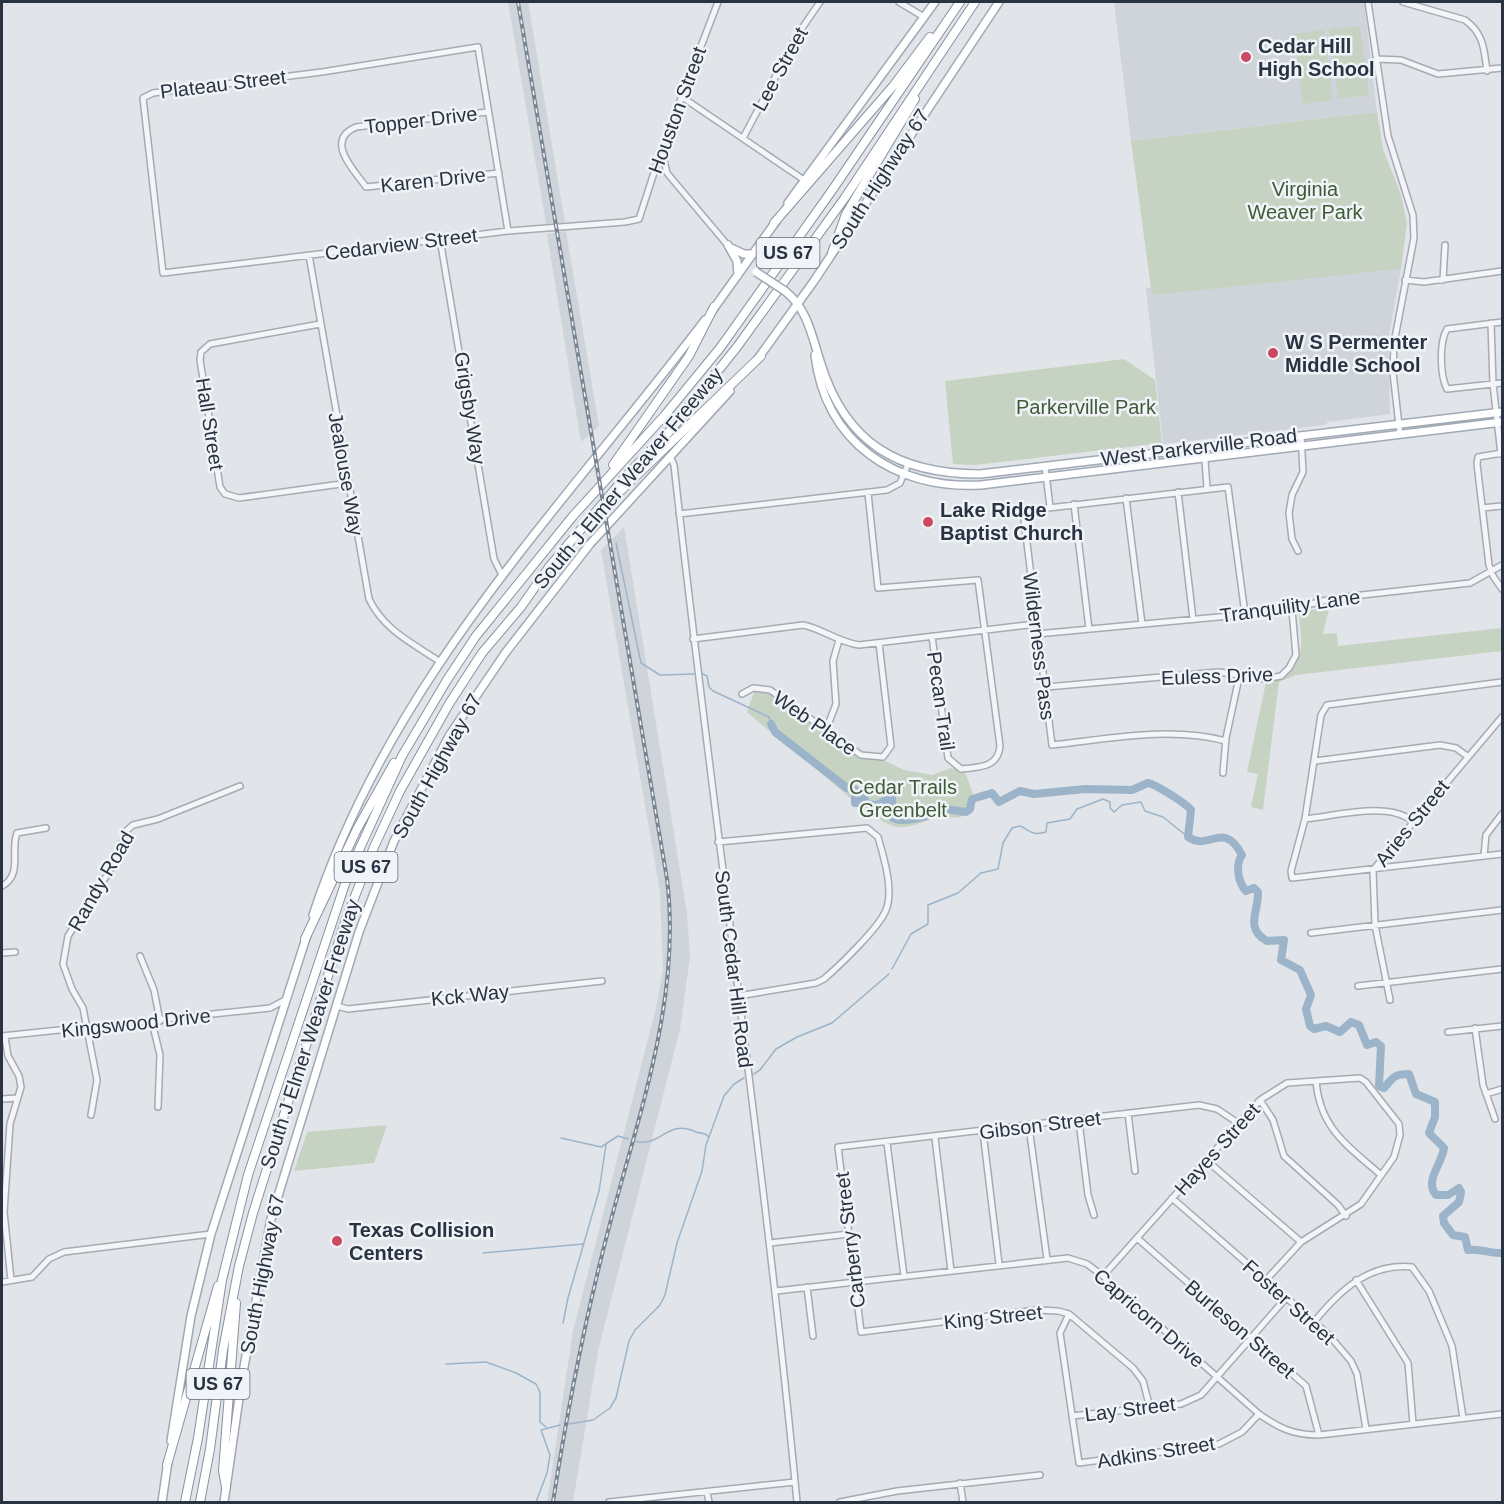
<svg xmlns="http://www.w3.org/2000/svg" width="1504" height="1504" font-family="Helvetica,sans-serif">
<rect width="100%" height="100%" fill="#e1e4e9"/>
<!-- built -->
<path fill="#cfd4db" d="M 508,2 L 528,2 L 565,223 L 546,224 Z
M 1114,2 L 1364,2 L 1377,112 L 1131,141 Z
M 566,231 L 599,426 L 581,442 L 547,234 Z
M 1350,267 L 1351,274 L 1401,269 L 1388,340 L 1390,414 L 1328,422 L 1325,425 L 1163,444 L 1146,288 Z
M 624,527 L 687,913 L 690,957 L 680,1029 L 598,1351 L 573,1502 L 547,1502 L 573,1331 L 656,1008 L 663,970 L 660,892 L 601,550 Z"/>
<!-- green -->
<path fill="#c7d3c2" d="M 1360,26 L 1369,95 L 1338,99 L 1329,29 Z
M 1324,30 L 1333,100 L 1303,104 L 1294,34 Z
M 1377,112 L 1383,149 L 1401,195 L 1407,223 L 1401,269 L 1152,295 L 1131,141 Z
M 1124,359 L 1155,380 L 1162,443 L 975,465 L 953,464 L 945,381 Z
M 1330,605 L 1323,634 L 1337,633 L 1338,646 L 1502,628 L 1502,651 L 1296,675 L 1279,682 L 1263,810 L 1251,807 L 1258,774 L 1247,772 L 1266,682 C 1306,667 1303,651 1299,614 Z
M 755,690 L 772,695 L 861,757 L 881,759 L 904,770 L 932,775 L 951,768 L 964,771 C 971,787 983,809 960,817 C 954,819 948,816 942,817 C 926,818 910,831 893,826 C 870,819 834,783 815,768 C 792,749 769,732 747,712 Z
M 387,1125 L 374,1163 L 294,1171 L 307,1132 Z"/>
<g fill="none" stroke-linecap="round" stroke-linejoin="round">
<!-- stream -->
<path stroke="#9cb4c9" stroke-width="1.5" d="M 616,543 L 641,663 L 660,675 L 694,674
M 701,673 L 707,676 L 709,687 L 713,691 L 769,717 L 771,724
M 892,969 L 911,934 L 928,924 L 928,905 L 958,893 L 981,873 L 998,869 L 1003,843 L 1012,828 L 1020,826 C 1031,831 1032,836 1046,832 L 1047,823 L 1070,819 L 1077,809 L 1103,799 L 1110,802 L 1110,808 L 1114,812 L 1122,805 L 1141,802 L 1145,811 L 1163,817 L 1188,837
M 752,1075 L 760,1070 L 776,1049 L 797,1037 L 832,1023 L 889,974
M 561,1138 L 601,1147 L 618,1136 L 628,1139
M 634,1141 C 660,1149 667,1118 696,1132 C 702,1134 704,1132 709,1137
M 483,1253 L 583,1244
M 563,1323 L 568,1298 L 599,1191 L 606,1145
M 446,1364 L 486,1362 L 516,1373 L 536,1384 L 540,1392 L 540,1422 L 546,1427
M 569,1424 L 593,1420 L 610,1408 L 616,1398 L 629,1341 L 635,1330 L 660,1305 L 665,1295 L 677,1243 L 702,1171 L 706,1145 L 724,1096 L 734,1084 L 744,1078
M 536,1502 L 547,1473 L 550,1455 L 541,1430 L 560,1425"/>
<!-- river -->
<path stroke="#9cb4c9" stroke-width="8" d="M 771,724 L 775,732 L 847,788 L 855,790 L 855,803 L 860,803 L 864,797 L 866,804 L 877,805 L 892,797 L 893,818 C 900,824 936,815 944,809 L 966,812 L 970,809 L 972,799 L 992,793 L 999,802 L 1020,791 L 1034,794 L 1085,789 L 1132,790 L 1148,783 C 1155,784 1187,804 1191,810 L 1188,837 C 1209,852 1223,819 1242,855 C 1235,865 1238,882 1246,891 L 1254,888 L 1258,892 C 1259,911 1244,928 1267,941 L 1284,940 L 1281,960 L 1300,970 L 1311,995 L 1306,1009 L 1310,1026 L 1314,1029 L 1326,1026 L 1340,1032 L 1351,1022 L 1359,1025 L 1367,1045 L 1376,1042 L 1381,1046 L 1379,1086 L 1384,1088 C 1393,1078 1393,1074 1409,1074 L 1416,1094 L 1435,1102 L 1435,1117 L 1429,1133 L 1444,1148 C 1442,1164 1424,1181 1436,1195 L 1448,1195 L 1459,1188 L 1461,1192 L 1459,1202 L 1443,1216 L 1444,1223 L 1453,1235 L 1465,1237 L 1468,1250 C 1481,1248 1490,1254 1502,1253"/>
<defs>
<path id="minor" d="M 899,2 L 924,17
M 1368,2 L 1388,136 L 1413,215 L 1414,238 L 1394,343 L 1393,373 L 1400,434
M 1403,2 L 1465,20 C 1484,34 1484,49 1487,71
M 1376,59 L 1401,60 L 1438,74 L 1502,68
M 682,97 L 804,180
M 488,112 L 356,127 C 323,141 356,172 366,187 L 499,173
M 743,138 L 798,34 L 820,2
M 662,152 L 667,173 L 730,248
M 508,231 L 478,47 L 322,72 L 153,93 L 143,98 L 163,273 L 508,231 L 625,222 L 639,219 L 662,148 L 718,2
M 440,239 L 494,559 L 502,575
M 309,255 L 369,599 C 384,630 412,643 439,661
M 1405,280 L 1424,282 L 1502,271
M 1443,280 L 1445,245
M 1502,322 L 1447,329 C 1439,342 1440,376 1447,389 L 1502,383
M 1491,323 L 1493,384 L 1501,454
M 320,324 L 210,344 L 201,352 L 200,360 L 220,487 L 225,494 L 239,498 L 348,483
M 1204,446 L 1207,488
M 1502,453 L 1478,457 L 1477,464 L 1489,565 L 1493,576 L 1502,589
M 670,456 L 674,465 C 712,811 764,1156 797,1502
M 1045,466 L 1050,507
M 1178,492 L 1193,619
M 868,493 L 878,588 L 978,580 L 1000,746 C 998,768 979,767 961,769 L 948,758 L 932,636
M 1126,498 L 1142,624
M 1074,504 L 1089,629
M 1482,508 L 1502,506
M 679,514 L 887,490 L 900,483 L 908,464
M 1298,551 L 1292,539 L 1289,513 L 1292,495 L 1303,472 L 1301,435
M 1037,634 L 1283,611 L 1335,598 L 1470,583 L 1502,565
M 693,639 L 803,625 C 823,629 838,642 859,645 L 1036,624
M 1502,682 L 1327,705 L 1321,715 L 1305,819 L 1291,871 L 1292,878 L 1502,854
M 1046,687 L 1219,672 L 1265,679 L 1281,676 L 1289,668 L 1296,655 L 1292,610
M 742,694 L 753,688 L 770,690 L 861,755 L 883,757 L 891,746 L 879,643
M 826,730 L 836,704 L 833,661 L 839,640
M 1226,741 C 1169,726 1109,739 1052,745 L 1023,511 L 1228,487 L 1245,614
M 1315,761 L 1440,745 L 1456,748 L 1467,756
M 1223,773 L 1226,738 L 1240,673
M 1305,819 C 1336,816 1388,801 1412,821
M 718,842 L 867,828 L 878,837 C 884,858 894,890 886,910 C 879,928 839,966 824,979 L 816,983 L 738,996
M 1484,855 L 1486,835 L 1502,814
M 2,886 C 23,875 10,850 17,833 L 46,828
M 1311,933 L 1502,910
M 2,953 L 15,952
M 140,956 L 154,990 L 160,1021
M 1358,986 L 1502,969
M 1390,1000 L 1375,925 L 1373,870 L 1502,717
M 337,1006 L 348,1009 L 602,981
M 152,1022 L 160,1055 L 158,1107
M 1475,1028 L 1483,1085 L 1495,1119
M 1448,1032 L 1502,1026
M 2,1036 L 270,1008 L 287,999
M 5,1037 L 8,1056 L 19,1076 L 21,1087 L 10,1124 L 4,1212 L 11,1280
M 1316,1081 C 1320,1129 1348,1146 1381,1175
M 1486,1094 L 1502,1089
M 2,1099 L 17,1098
M 1260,1100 L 1273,1120 L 1284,1156 L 1338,1205 L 1346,1216
M 1128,1113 L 1135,1171
M 91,1115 L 97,1080 L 83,1008 L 72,989 L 63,964 L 68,936 L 116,861 L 126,831 L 133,825 L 158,819 L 240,786
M 1079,1121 L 1088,1195 L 1094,1215
M 1029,1127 L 1047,1259
M 983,1132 L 999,1264
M 935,1138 L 951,1271
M 887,1143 L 904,1276
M 1205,1159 L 1301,1242
M 1172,1198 L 1328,1334 L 1351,1361 L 1357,1374 L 1366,1429
M 1137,1238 L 1306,1386 L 1319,1435
M 770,1243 L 849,1234
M 1103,1276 L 1260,1100 L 1287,1083 L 1360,1078 L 1366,1082 L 1399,1124 L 1400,1135 L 1394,1157 L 1361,1204 L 1301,1242 L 1266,1280
M 1356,1280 L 1408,1363 L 1413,1424
M 2,1282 L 32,1277 L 49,1259 L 64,1252 L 211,1234
M 807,1287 L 813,1336
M 776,1291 L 1068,1258 L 1087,1264 L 1103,1276 L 1259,1414 C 1279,1428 1293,1435 1319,1435 L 1502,1414
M 1069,1314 L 1060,1333 L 1079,1463 L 1219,1444 L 1242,1432 L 1259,1414
M 1314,1322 C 1340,1290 1369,1263 1412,1267 L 1429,1291 L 1452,1346 L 1463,1418
M 1150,1408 L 1143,1381 L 1133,1368 L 1069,1314 L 1058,1311 L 1037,1310 L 861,1332 L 838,1147 L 1199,1105 L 1217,1109 L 1238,1123
M 1072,1416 L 1181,1404 L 1201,1395 L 1286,1298
M 960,1483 L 963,1502
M 707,1492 L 709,1502
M 609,1502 L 795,1482
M 840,1502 L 897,1491 L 1040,1475"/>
<path id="major" d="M 788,203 L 935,2
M 728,245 L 737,261 L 738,275
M 731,248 L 744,254 L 753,254
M 785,291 C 808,309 812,337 821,364 C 846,444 899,474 980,474 L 1502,412
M 712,311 L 777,220
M 815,355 C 825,442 895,490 981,485 L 1502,422
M 757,360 L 814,281 L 999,2
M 313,915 C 391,679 558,513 705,320
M 171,1441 L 191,1316 L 211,1234 L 307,935
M 162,1502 L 168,1461
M 224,1502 L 242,1378 L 271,1219 L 359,932 L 394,841 L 449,736 L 506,652 L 590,544 L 730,391"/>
<path id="highway" d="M 774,223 L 894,85 L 930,37
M 832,253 L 846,214 L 915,99
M 613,465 L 689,356 L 714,307
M 611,500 L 761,356
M 305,939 L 357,829 L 394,763
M 167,1465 L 218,1286
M 226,1487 L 223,1471 L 236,1303
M 185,1502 L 198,1438 L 222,1280 L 248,1175 L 349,872 L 402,756 L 447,680 L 476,636 L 573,516 L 665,415 L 720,348 L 833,189 L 960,2
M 200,1502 L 210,1449 L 223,1350 L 239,1266 L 253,1213 L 345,922 L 374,847 L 400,791 L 449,704 L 482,653 L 521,607 L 549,567 L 627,475 L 668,433 L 737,347 L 844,199 L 975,2"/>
</defs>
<!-- minor casing -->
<use href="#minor" stroke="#a6abb3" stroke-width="8"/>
<!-- major casing -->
<use href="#major" stroke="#a0a9b5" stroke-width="10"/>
<!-- highway casing -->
<use href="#highway" stroke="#8893a0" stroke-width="10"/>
<!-- minor -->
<use href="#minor" stroke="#f3f5f8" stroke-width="5"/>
<!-- major -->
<use href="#major" stroke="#fff" stroke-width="7"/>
<!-- highway -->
<use href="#highway" stroke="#fff" stroke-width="8"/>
<defs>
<path id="rail" d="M 518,2 L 667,879 C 682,1000 637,1119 607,1235 C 584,1324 567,1412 553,1502"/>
</defs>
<!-- rail casing -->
<use href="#rail" stroke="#7a8593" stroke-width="4"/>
<!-- rail -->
<use href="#rail" stroke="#f0f3f7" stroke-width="1.5" stroke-dasharray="4.5" stroke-linecap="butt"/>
<defs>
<path id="major-bridge" d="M 756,272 L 785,291"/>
</defs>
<!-- major-bridge casing -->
<use href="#major-bridge" stroke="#a0a9b5" stroke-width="10" stroke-linecap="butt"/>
<!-- major-bridge -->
<use href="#major-bridge" stroke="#fff" stroke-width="7"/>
</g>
<!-- markers -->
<g fill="#cc4863" stroke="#f0f3f7" stroke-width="2">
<circle cx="1246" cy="57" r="6"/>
<circle cx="1273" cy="353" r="6"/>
<circle cx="928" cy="522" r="6"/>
<circle cx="337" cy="1241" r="6"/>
</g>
<g text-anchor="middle" stroke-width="5" stroke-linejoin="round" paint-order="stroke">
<!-- shield labels -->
<g fill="#f0f3f7" stroke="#656d78" stroke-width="1.5">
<rect x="756.5" y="238" width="63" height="30" rx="4.5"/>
<rect x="334.5" y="852" width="63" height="30" rx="4.5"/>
<rect x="186.5" y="1369" width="63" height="30" rx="4.5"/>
</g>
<g font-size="18" font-weight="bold" fill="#293341">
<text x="788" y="259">US 67</text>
<text x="366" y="873">US 67</text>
<text x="218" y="1390">US 67</text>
</g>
<!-- poi labels -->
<g font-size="20" font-weight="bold" fill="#293341" stroke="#f0f3f7" text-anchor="start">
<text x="1258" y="53">Cedar Hill<tspan x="1258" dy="23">High School</tspan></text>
<text x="1285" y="349">W S Permenter<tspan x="1285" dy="23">Middle School</tspan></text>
<text x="940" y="517">Lake Ridge<tspan x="940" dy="23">Baptist Church</tspan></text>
<text x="349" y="1237">Texas Collision<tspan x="349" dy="23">Centers</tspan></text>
</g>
<!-- street labels -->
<g font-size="20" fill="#293341" stroke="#f0f3f7">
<text transform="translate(780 69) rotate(-61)" y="7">Lee Street</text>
<text transform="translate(223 84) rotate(-7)" y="7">Plateau Street</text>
<text transform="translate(677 110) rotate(-70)" y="7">Houston Street</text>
<text transform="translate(421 120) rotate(-7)" y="7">Topper Drive</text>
<text transform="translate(880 179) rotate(-57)" y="7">South Highway 67</text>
<text transform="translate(433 180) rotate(-6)" y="7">Karen Drive</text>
<text transform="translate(401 244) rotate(-7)" y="7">Cedarview Street</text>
<text transform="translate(470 408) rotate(81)" y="7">Grigsby Way</text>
<text transform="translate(210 424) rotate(81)" y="7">Hall Street</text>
<text transform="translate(1199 447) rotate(-7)" y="7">West Parkerville Road</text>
<text transform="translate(346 474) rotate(80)" y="7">Jealouse Way</text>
<text transform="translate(628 478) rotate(-50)" y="7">South J Elmer Weaver Freeway</text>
<text transform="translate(1290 606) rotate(-8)" y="7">Tranquility Lane</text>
<text transform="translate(1039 646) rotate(83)" y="7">Wilderness Pass</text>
<text transform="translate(1217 676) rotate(-2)" y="7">Euless Drive</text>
<text transform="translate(941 701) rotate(82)" y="7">Pecan Trail</text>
<text transform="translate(815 723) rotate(35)" y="7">Web Place</text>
<text transform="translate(437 766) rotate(-61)" y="7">South Highway 67</text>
<text transform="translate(1412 823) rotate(-51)" y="7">Aries Street</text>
<text transform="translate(101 881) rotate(-60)" y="7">Randy Road</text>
<text transform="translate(734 969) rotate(83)" y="7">South Cedar Hill Road</text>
<text transform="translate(470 995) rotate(-6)" y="7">Kck Way</text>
<text transform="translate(136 1023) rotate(-6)" y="7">Kingswood Drive</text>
<text transform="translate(310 1034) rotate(-72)" y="7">South J Elmer Weaver Freeway</text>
<text transform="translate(1040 1125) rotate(-7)" y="7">Gibson Street</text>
<text transform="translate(1217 1149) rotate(-48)" y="7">Hayes Street</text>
<text transform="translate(850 1240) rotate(-97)" y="7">Carberry Street</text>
<text transform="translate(262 1274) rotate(-79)" y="7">South Highway 67</text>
<text transform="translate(1289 1302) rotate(42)" y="7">Foster Street</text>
<text transform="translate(993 1317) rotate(-6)" y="7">King Street</text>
<text transform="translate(1149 1318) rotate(41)" y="7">Capricorn Drive</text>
<text transform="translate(1240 1329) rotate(41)" y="7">Burleson Street</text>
<text transform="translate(1130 1409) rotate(-7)" y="7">Lay Street</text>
<text transform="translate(1156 1452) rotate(-9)" y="7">Adkins Street</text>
</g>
<!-- park labels -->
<g font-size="20" fill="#405c37" stroke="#f0f3f7">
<text x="1305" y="196">Virginia<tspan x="1305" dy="23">Weaver Park</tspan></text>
<text x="1086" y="414">Parkerville Park</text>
<text x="903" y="794">Cedar Trails<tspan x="903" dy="23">Greenbelt</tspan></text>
</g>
</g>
<!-- border -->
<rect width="1504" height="1504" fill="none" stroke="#293341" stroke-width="6"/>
</svg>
